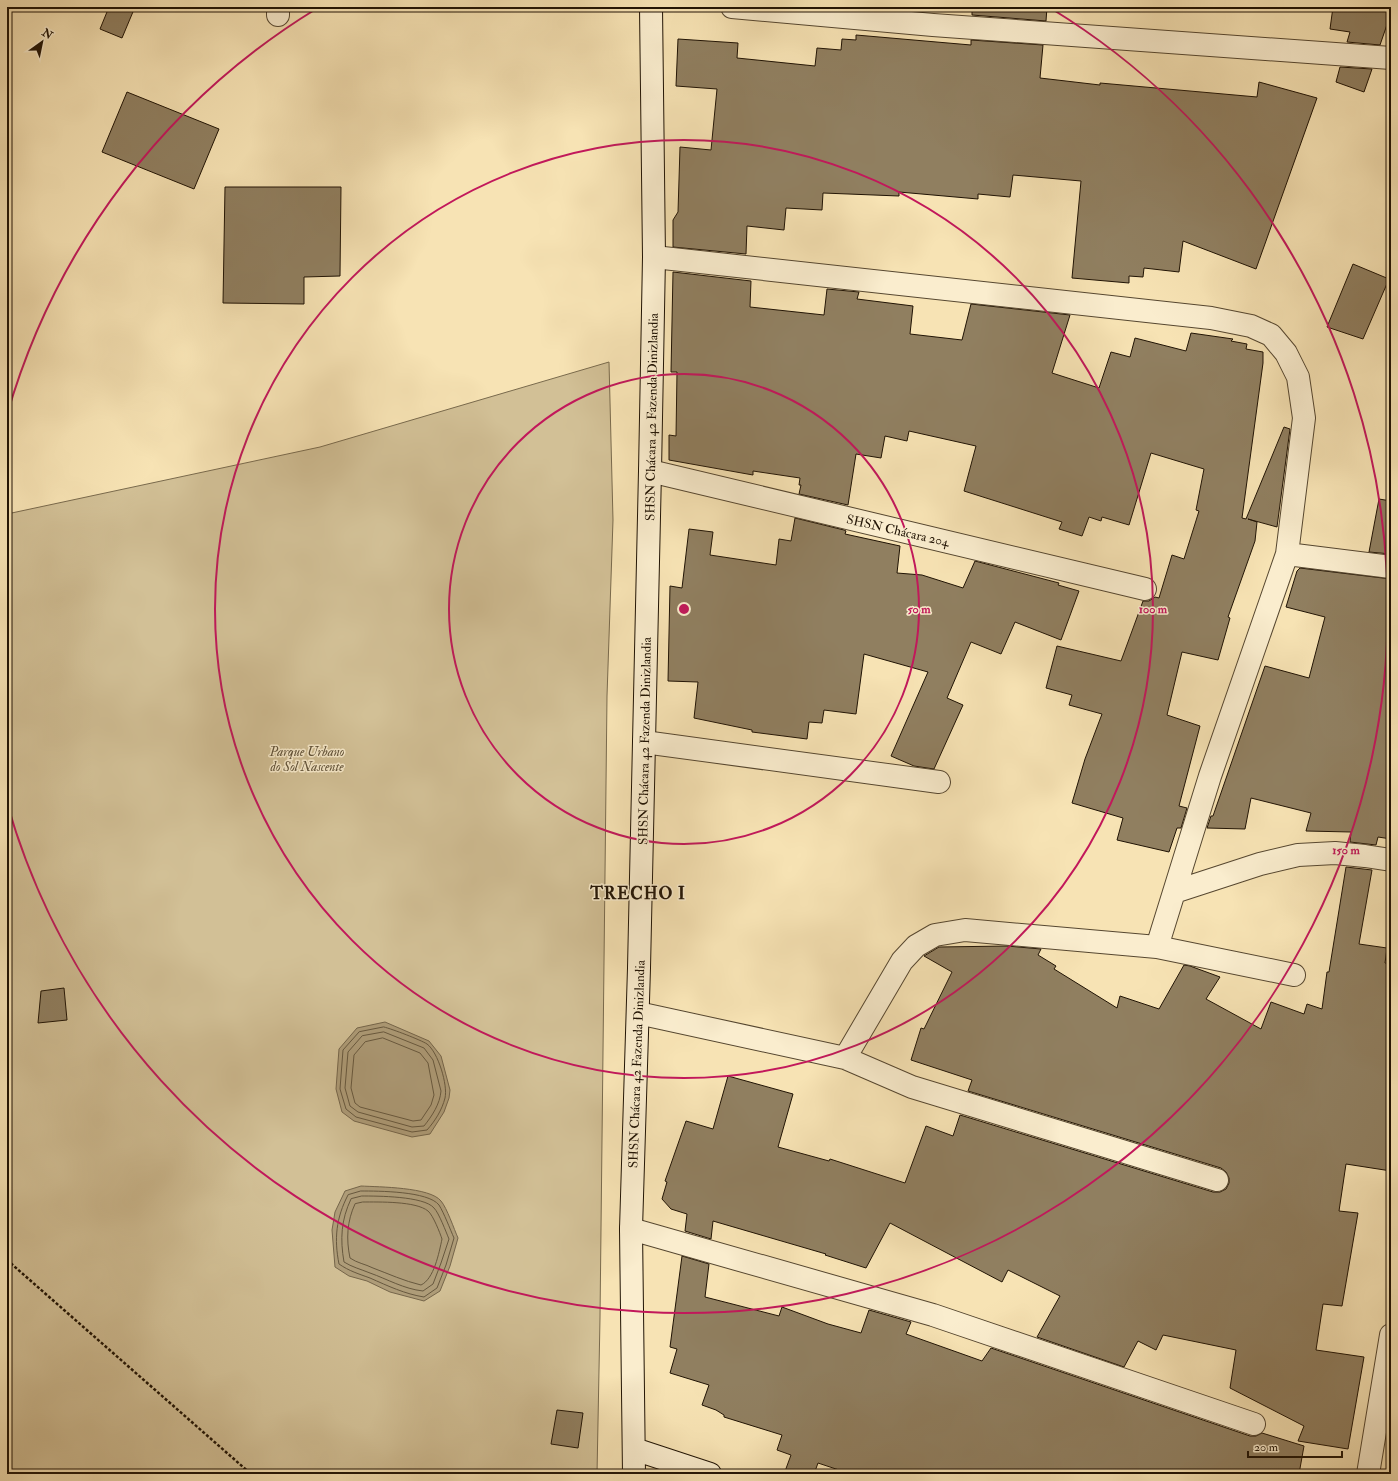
<svg xmlns="http://www.w3.org/2000/svg" width="1398" height="1481" font-family="'IM FELL Double Pica',serif">
<rect width="100%" height="100%" fill="#f7e3b4"/>
<filter id="stains"><feTurbulence type="fractalNoise" baseFrequency=".005" numOctaves="4"/><feColorMatrix values="0 0 0 0 .2 0 0 0 0 .09 0 0 0 0 .02 0 0 0 .5 -.17"/></filter>
<radialGradient id="worn" r=".72"><stop offset=".6" stop-color="#630" stop-opacity="0"/><stop offset="1" stop-color="#630" stop-opacity=".3"/></radialGradient>
<!-- green -->
<path fill="#d2c096" stroke="#796a4d" d="M 609,362 L 613,520 L 607,696 L 600,1318 L 597,1474 L 7,1474 L 7,514 L 320,447 Z"/>
<!-- water -->
<path fill="#ae9c78" stroke="#75654a" d="M 385,1022 L 429,1041 L 441,1056 L 450,1090 L 449,1098 L 444,1112 L 430,1134 L 412,1137 L 354,1121 L 342,1112 L 336,1089 L 339,1049 L 357,1028 Z
M 361,1186 C 379,1187 430,1187 441,1201 C 447,1208 454,1229 458,1238 L 450,1266 L 440,1291 L 424,1301 L 390,1292 L 367,1281 L 349,1276 L 335,1267 L 332,1230 L 335,1212 L 345,1191 Z"/>
<g fill="none" stroke-linecap="round" stroke-linejoin="round">
<!-- shore -->
<path stroke="#67583e" stroke-width="1" d="M 384,1027 C 392,1029 421,1040 427,1044 C 438,1052 448,1085 445,1098 C 442,1110 435,1121 427,1130 L 412,1132 L 356,1117 L 346,1109 L 340,1089 L 343,1050 L 359,1032 Z
M 384,1032 L 424,1048 L 433,1060 L 441,1091 C 440,1104 432,1116 424,1126 L 412,1127 L 358,1112 L 350,1106 L 345,1088 L 348,1052 L 362,1036 Z
M 383,1038 L 420,1053 L 428,1063 L 434,1095 L 431,1105 L 421,1120 L 413,1121 L 360,1107 L 355,1103 L 351,1088 L 354,1055 L 365,1042 Z
M 361,1191 C 378,1191 428,1191 439,1205 C 444,1213 450,1229 454,1238 L 446,1265 L 437,1288 L 424,1297 C 405,1294 388,1286 370,1278 C 359,1274 349,1271 339,1264 C 334,1239 336,1218 348,1195 Z
M 362,1196 C 377,1196 424,1196 434,1208 C 439,1213 446,1232 449,1239 L 441,1263 L 433,1284 L 423,1291 C 404,1289 387,1279 370,1273 C 360,1269 352,1267 344,1262 C 340,1239 341,1220 351,1199 Z
M 363,1202 C 379,1202 416,1201 428,1211 C 433,1215 440,1233 442,1239 C 439,1253 434,1279 421,1285 C 404,1281 389,1274 373,1268 C 365,1264 357,1263 350,1258 C 346,1239 347,1221 355,1204 Z"/>
</g>
<!-- building -->
<path fill="#907f60" stroke="#201304" d="M 109,7 L 135,7 L 122,38 L 100,29 Z
M 972,7 L 1047,7 L 1046,21 L 972,15 Z
M 1333,7 L 1391,7 L 1391,13 L 1380,45 L 1347,42 L 1350,32 L 1330,29 Z
M 856,35 L 971,45 L 971,40 L 1043,45 L 1040,78 L 1100,85 L 1100,83 L 1257,97 L 1259,82 L 1317,98 L 1256,269 L 1183,241 L 1179,272 L 1144,268 L 1143,277 L 1129,276 L 1129,283 L 1072,278 L 1081,181 L 1013,175 L 1010,197 L 978,194 L 978,199 L 899,192 L 899,196 L 823,193 L 822,210 L 786,208 L 784,230 L 747,226 L 746,254 L 673,247 L 673,220 L 678,212 L 680,147 L 711,150 L 717,89 L 676,86 L 678,39 L 738,43 L 737,58 L 815,66 L 817,48 L 841,50 L 842,39 L 856,40 Z
M 1340,67 L 1372,69 L 1364,92 L 1336,82 Z
M 127,92 L 219,129 L 194,189 L 102,152 Z
M 225,187 L 341,187 L 340,276 L 304,277 L 304,304 L 223,303 Z
M 1353,264 L 1389,279 L 1363,339 L 1327,327 Z
M 673,272 L 751,281 L 750,307 L 824,315 L 827,289 L 859,292 L 857,299 L 913,306 L 910,334 L 962,340 L 971,304 L 1070,315 L 1052,373 L 1099,388 L 1111,352 L 1130,357 L 1135,338 L 1186,351 L 1191,333 L 1233,339 L 1231,341 L 1247,344 L 1246,349 L 1263,352 L 1263,363 L 1242,518 L 1246,519 L 1284,427 L 1290,429 L 1277,527 L 1248,519 L 1257,522 L 1255,541 L 1228,617 L 1230,618 L 1218,660 L 1182,652 L 1167,715 L 1200,726 L 1179,806 L 1187,808 L 1181,828 L 1177,828 L 1169,852 L 1117,840 L 1123,818 L 1072,803 L 1085,759 L 1102,714 L 1069,705 L 1072,695 L 1046,688 L 1057,646 L 1121,661 L 1143,601 L 1149,601 L 1155,597 L 1159,598 L 1172,555 L 1184,559 L 1199,511 L 1196,510 L 1204,469 L 1151,453 L 1129,525 L 1102,517 L 1101,521 L 1089,517 L 1082,536 L 1059,529 L 1062,522 L 964,491 L 976,446 L 909,431 L 907,441 L 885,436 L 881,458 L 856,454 L 848,505 L 799,494 L 801,485 L 799,485 L 800,478 L 753,471 L 753,475 L 669,460 L 669,435 L 676,436 L 677,372 L 671,372 Z
M 1379,499 L 1391,501 L 1391,554 L 1369,552 Z
M 795,518 L 844,530 L 846,531 L 845,534 L 900,546 L 897,573 L 922,575 L 963,588 L 975,561 L 1059,583 L 1058,585 L 1079,591 L 1061,640 L 1015,622 L 1001,654 L 971,642 L 947,698 L 963,705 L 934,769 L 914,766 L 891,756 L 928,672 L 864,654 L 856,714 L 824,710 L 822,723 L 809,722 L 807,739 L 752,732 L 752,730 L 694,718 L 698,682 L 668,681 L 670,586 L 682,588 L 689,529 L 713,532 L 710,555 L 776,565 L 779,539 L 791,541 Z
M 1300,568 L 1391,579 L 1391,839 L 1378,837 L 1376,845 L 1350,842 L 1351,832 L 1306,831 L 1311,813 L 1251,798 L 1245,829 L 1207,828 L 1211,816 L 1213,816 L 1265,666 L 1309,678 L 1325,617 L 1286,607 L 1297,571 Z
M 1346,867 L 1372,870 L 1359,944 L 1387,948 L 1385,963 L 1391,964 L 1391,1171 L 1346,1164 L 1339,1211 L 1358,1213 L 1342,1306 L 1323,1304 L 1316,1350 L 1364,1357 L 1348,1449 L 1298,1441 L 1304,1426 L 1230,1388 L 1236,1350 L 1163,1335 L 1156,1350 L 1138,1341 L 1124,1367 L 1037,1337 L 1060,1296 L 1008,1270 L 1002,1282 L 890,1223 L 866,1268 L 825,1255 L 826,1254 L 713,1221 L 711,1239 L 685,1231 L 687,1214 L 671,1209 L 662,1199 L 667,1182 L 665,1181 L 686,1121 L 713,1129 L 728,1076 L 793,1094 L 778,1147 L 829,1161 L 830,1159 L 905,1183 L 926,1126 L 953,1136 L 960,1115 L 1213,1192 L 1220,1192 L 1226,1189 L 1229,1183 L 1229,1178 L 1226,1172 L 1221,1168 L 968,1091 L 972,1080 L 911,1060 L 921,1028 L 924,1029 L 952,972 L 924,956 L 939,947 L 1007,946 L 1041,949 L 1038,955 L 1056,966 L 1054,969 L 1117,1008 L 1120,996 L 1159,1009 L 1184,965 L 1190,966 L 1220,977 L 1206,999 L 1261,1029 L 1271,1002 L 1304,1014 L 1307,1004 L 1322,1009 L 1327,972 L 1329,972 Z
M 64,988 L 67,1020 L 38,1023 L 41,991 Z
M 682,1256 L 709,1264 L 705,1297 L 779,1316 L 782,1307 L 828,1324 L 861,1333 L 869,1310 L 911,1322 L 906,1334 L 982,1361 L 991,1348 L 1250,1436 L 1256,1436 L 1262,1433 L 1304,1446 L 1299,1474 L 851,1474 L 818,1463 L 814,1474 L 784,1474 L 791,1455 L 777,1450 L 782,1435 L 724,1417 L 724,1415 L 716,1410 L 702,1405 L 709,1385 L 670,1373 L 677,1349 L 670,1347 Z
M 557,1410 L 583,1413 L 578,1448 L 551,1444 Z"/>
<g fill="none" stroke-linecap="round" stroke-linejoin="round">
<defs>
<path id="street" d="M 278,7 L 278,15
M 732,7 L 933,25 L 1391,58
M 654,257 L 1211,318 L 1251,326 L 1271,335 L 1286,353 L 1298,377 L 1304,418 L 1287,554 L 1210,776 L 1157,947
M 650,471 L 1145,589
M 1287,554 L 1391,567
M 644,742 L 939,782
M 1174,892 L 1260,864 L 1298,855 L 1335,853 L 1365,856 L 1391,860
M 638,1013 L 845,1058 L 912,1087 L 1217,1180
M 845,1058 L 902,961 L 916,946 L 935,935 L 965,930 L 1157,947 L 1294,975
M 631,1229 L 933,1315 L 1254,1424
M 1368,1474 L 1391,1335"/>
<path id="secondary" d="M 634,1449 L 710,1474
M 634,1474 L 631,1229 L 639,968 L 650,471 L 654,257 L 651,7"/>
</defs>
<!-- street casing -->
<use href="#street" stroke="#564730" stroke-width="24"/>
<!-- secondary casing -->
<use href="#secondary" stroke="#201304" stroke-width="24"/>
<!-- path -->
<path stroke="#201304" stroke-width="2.5" stroke-dasharray="3 2" stroke-linecap="butt" d="M 7,1260 L 251,1474"/>
<!-- street -->
<use href="#street" stroke="#faedce" stroke-width="22"/>
<!-- secondary -->
<use href="#secondary" stroke="#faedce" stroke-width="22"/>
</g>
<!-- distance rings -->
<g fill="none" stroke="#c2185b" stroke-width="2">
<circle cx="684" cy="609" r="235"/>
<circle cx="684" cy="609" r="469"/>
<path d="M7 415A704 704 0 0 1 316 9M1052 9A704 704 0 1 1 7 803"/>
</g>
<g text-anchor="middle" stroke-width="3" stroke-linejoin="round" paint-order="stroke">
<!-- street labels -->
<g font-size="13" fill="#201304" stroke="#faedce">
<text transform="translate(651 417) rotate(-89)" y="5">SHSN Chácara 42 Fazenda Dinizlandia</text>
<text transform="translate(898 530) rotate(13)" y="5">SHSN Chácara 204</text>
<text transform="translate(644 741) rotate(-89)" y="5">SHSN Chácara 42 Fazenda Dinizlandia</text>
<text transform="translate(636 1064) rotate(-88)" y="5">SHSN Chácara 42 Fazenda Dinizlandia</text>
</g>
<!-- park labels -->
<g font-size="13" font-style="italic" fill="#5e5037" stroke="#faedce">
<text x="307" y="756">Parque Urbano<tspan x="307" dy="15">do Sol Nascente</tspan></text>
</g>
<!-- district labels -->
<g font-size="17" font-weight="bold" letter-spacing="1" fill="#201304" stroke="#faedce">
<text x="638" y="899">TRECHO I</text>
</g>
</g>
<circle cx="684" cy="609" r="6" fill="#c2185b" stroke="#faedce" stroke-width="2"/>
<g font-size="12" text-anchor="middle" font-weight="bold" fill="#c2185b" stroke="#faedce" stroke-width="3" stroke-linejoin="round" paint-order="stroke">
<text x="919" y="613">50 m</text>
<text x="1153" y="613">100 m</text>
<text x="1346" y="854">150 m</text>
</g>
<!-- margin -->
<rect width="1398" height="1481" fill="none" stroke="#f7e3b4" stroke-width="24"/>
<rect x="8" y="8" width="1382" height="1465" fill="none" stroke="#201304" stroke-width="2"/>
<rect x="12" y="12" width="1374" height="1457" fill="none" stroke="#201304"/>
<!-- north arrow -->
<g transform="translate(42 42) rotate(33)" stroke="#faedce" stroke-width="3" paint-order="stroke">
<path d="M0-3L7 15L0 10L-7 15Z" fill="#201304"/>
<text y="-6" font-size="11" font-weight="bold" text-anchor="middle" fill="#201304">N</text>
</g>
<!-- scale -->
<path d="M1248 1451v6h94v-6" fill="none" stroke="#201304" stroke-width="2"/>
<text x="1254" y="1451" font-size="12" fill="#201304" stroke="#faedce" stroke-width="3" paint-order="stroke">20 m</text>
<rect width="100%" height="100%" filter="url(#stains)"/>
<rect width="100%" height="100%" fill="url(#worn)"/>
</svg>
